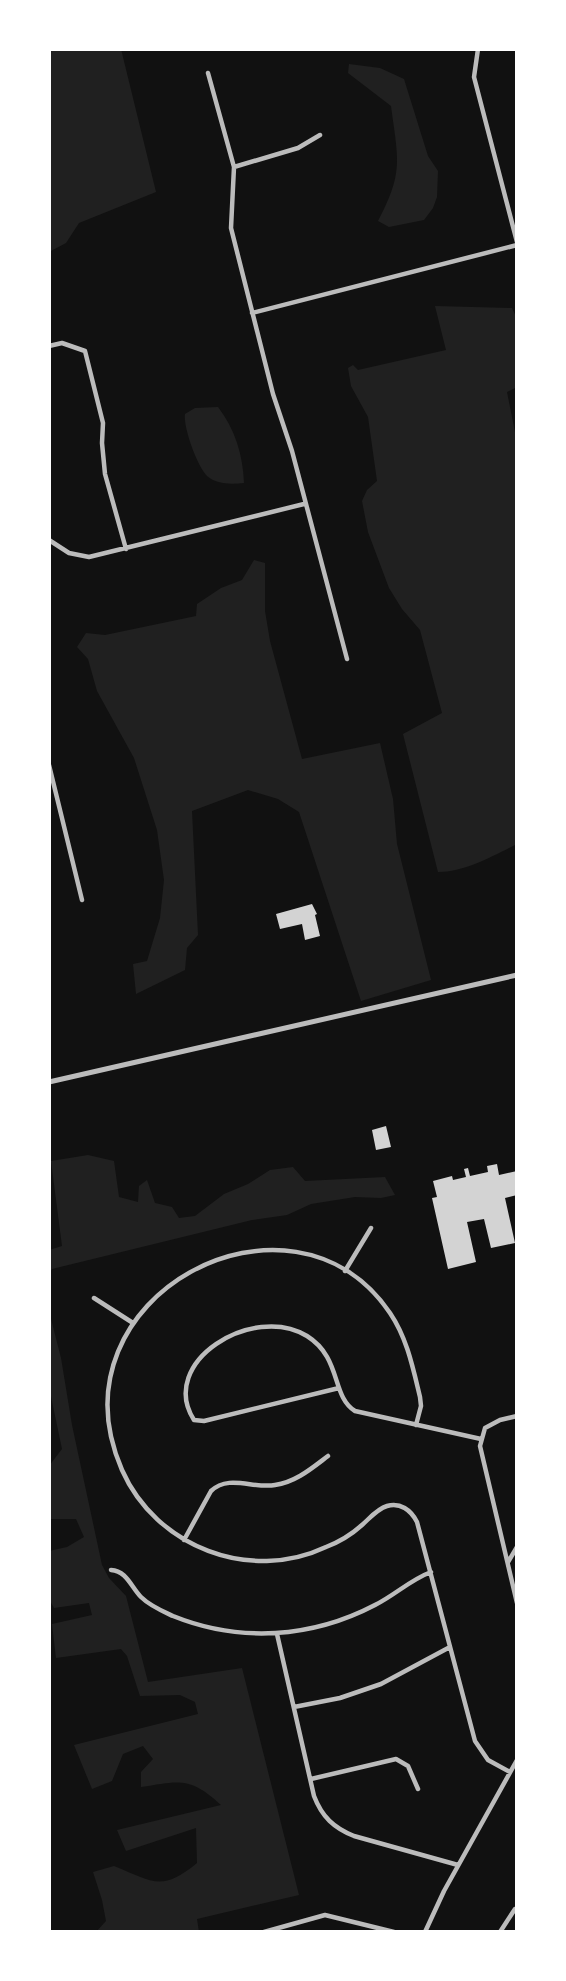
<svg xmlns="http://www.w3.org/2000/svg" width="566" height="1981" font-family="'Nunito Sans',sans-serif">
<rect width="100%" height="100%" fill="#111"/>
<!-- green -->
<path fill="#202020" d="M 49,49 L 121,49 L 156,192 L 79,223 L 66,243 L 49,252 Z
M 349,64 L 380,68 L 404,79 L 428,156 L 438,171 L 437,197 L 433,208 L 424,220 L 389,227 L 378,221 C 404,172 398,159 391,106 L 348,73 Z
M 435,306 L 512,308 L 517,319 L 517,387 L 507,392 L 517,442 L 517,844 C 493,856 465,872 438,872 L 403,734 L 442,713 L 420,630 L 402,609 L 389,588 L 368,532 L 362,501 L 367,490 L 377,481 L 368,417 L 351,386 L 348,368 L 353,365 L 358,370 L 446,350 Z
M 218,407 C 235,429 243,455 244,483 C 232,484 217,485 207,476 C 197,466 183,427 185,414 L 195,408 Z
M 254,560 L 265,563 L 265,611 L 270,641 L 302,759 L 380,743 L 393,799 L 397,844 L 431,980 L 361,1001 L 299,812 L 278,799 L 248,790 L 192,811 L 198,935 L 187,948 L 185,970 L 136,994 L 133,964 L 147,961 L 160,918 L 164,880 L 157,830 L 134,758 L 97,691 L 88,659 L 77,647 L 86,633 L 105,635 L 196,616 L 197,604 L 221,588 L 242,580 Z
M 88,1155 L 114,1161 L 119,1197 L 138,1202 L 139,1186 L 147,1180 L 155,1203 L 172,1207 L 179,1218 L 195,1216 L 224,1194 L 248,1184 L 270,1170 L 293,1167 L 305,1181 L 385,1177 L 395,1195 L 381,1198 L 355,1197 L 311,1204 L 287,1215 L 252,1220 L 52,1269 L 49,1274 L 49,1250 L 62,1246 L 51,1161 Z
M 49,1311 L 61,1358 L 72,1425 L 102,1565 L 109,1578 L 126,1596 L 148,1682 L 242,1668 L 299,1895 L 197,1919 L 199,1932 L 96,1932 L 106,1921 L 102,1900 L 93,1872 L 114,1866 C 152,1881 161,1893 197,1863 L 196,1828 L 126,1851 L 117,1830 L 221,1805 C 190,1776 179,1781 141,1787 L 141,1772 L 153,1759 L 143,1746 L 123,1754 L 112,1781 L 92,1789 L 74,1745 L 198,1714 L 195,1702 L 180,1695 L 140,1696 L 127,1656 L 121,1649 L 56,1658 L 52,1624 L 92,1615 L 89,1603 L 54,1608 L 49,1599 L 49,1551 L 67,1547 L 84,1537 L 76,1519 L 49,1519 L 49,1466 L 62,1449 L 49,1387 Z"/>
<!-- building -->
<path fill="#d3d3d3" d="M 312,904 L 317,914 L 315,915 L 320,936 L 305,940 L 302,924 L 280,929 L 276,914 Z
M 386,1126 L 391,1147 L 376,1150 L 372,1130 Z
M 497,1164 L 499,1175 L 517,1171 L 517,1195 L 505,1198 L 515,1243 L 491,1248 L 484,1219 L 467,1222 L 476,1262 L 448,1269 L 432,1198 L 437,1197 L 433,1181 L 452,1176 L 453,1180 L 466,1177 L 464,1169 L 468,1168 L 470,1176 L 488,1172 L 487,1166 Z"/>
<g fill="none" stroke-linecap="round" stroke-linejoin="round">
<!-- minor -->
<path stroke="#bcbcbc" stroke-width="4.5" d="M 478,49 L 474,77 L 517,242
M 208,73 L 234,167 L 231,228 L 273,394 L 292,451 L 347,659
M 234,167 L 298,148 L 320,135
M 252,313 L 517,245
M 49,346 L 62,343 L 85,351 L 103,423 L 102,443 L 105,474 L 126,549
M 49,540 L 69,553 L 89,557 L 304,504
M 49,765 L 82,900
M 345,1271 L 371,1228
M 94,1298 L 133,1323
M 339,1388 L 204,1421 L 194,1420 C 157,1362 253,1303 307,1336 C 342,1358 331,1396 355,1411 L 481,1439
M 517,1416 L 500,1420 L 485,1428 L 480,1446 L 517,1603
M 416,1425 L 421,1406 L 420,1397 C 413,1368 407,1338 390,1313 C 292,1168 46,1296 122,1470 C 156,1547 250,1583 326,1547 C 339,1542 352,1534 362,1525 C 370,1518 377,1509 387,1506 C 400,1502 411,1510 417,1522 L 475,1741 L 488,1760 L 510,1772
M 184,1540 L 211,1491 C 229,1474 253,1489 275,1485 C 296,1482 312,1468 328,1456
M 508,1562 L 517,1547
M 111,1570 C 127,1571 131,1587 141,1597 C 150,1606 162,1611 173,1616 C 240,1643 312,1638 375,1605 C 395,1595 410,1580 431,1572
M 277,1634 L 314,1796 C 322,1817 334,1828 354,1836 L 458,1865
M 294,1707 L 340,1698 L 381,1684 L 450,1647
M 311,1779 L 396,1759 L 408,1766 L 418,1789
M 264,1932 L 325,1915 L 394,1932
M 425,1932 L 444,1891 L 517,1760
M 500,1932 L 515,1909"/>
<!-- tertiary -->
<path stroke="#bcbcbc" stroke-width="5" d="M 49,1082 L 517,975"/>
</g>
<!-- border -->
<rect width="566" height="1981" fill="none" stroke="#ffffff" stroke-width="102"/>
</svg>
